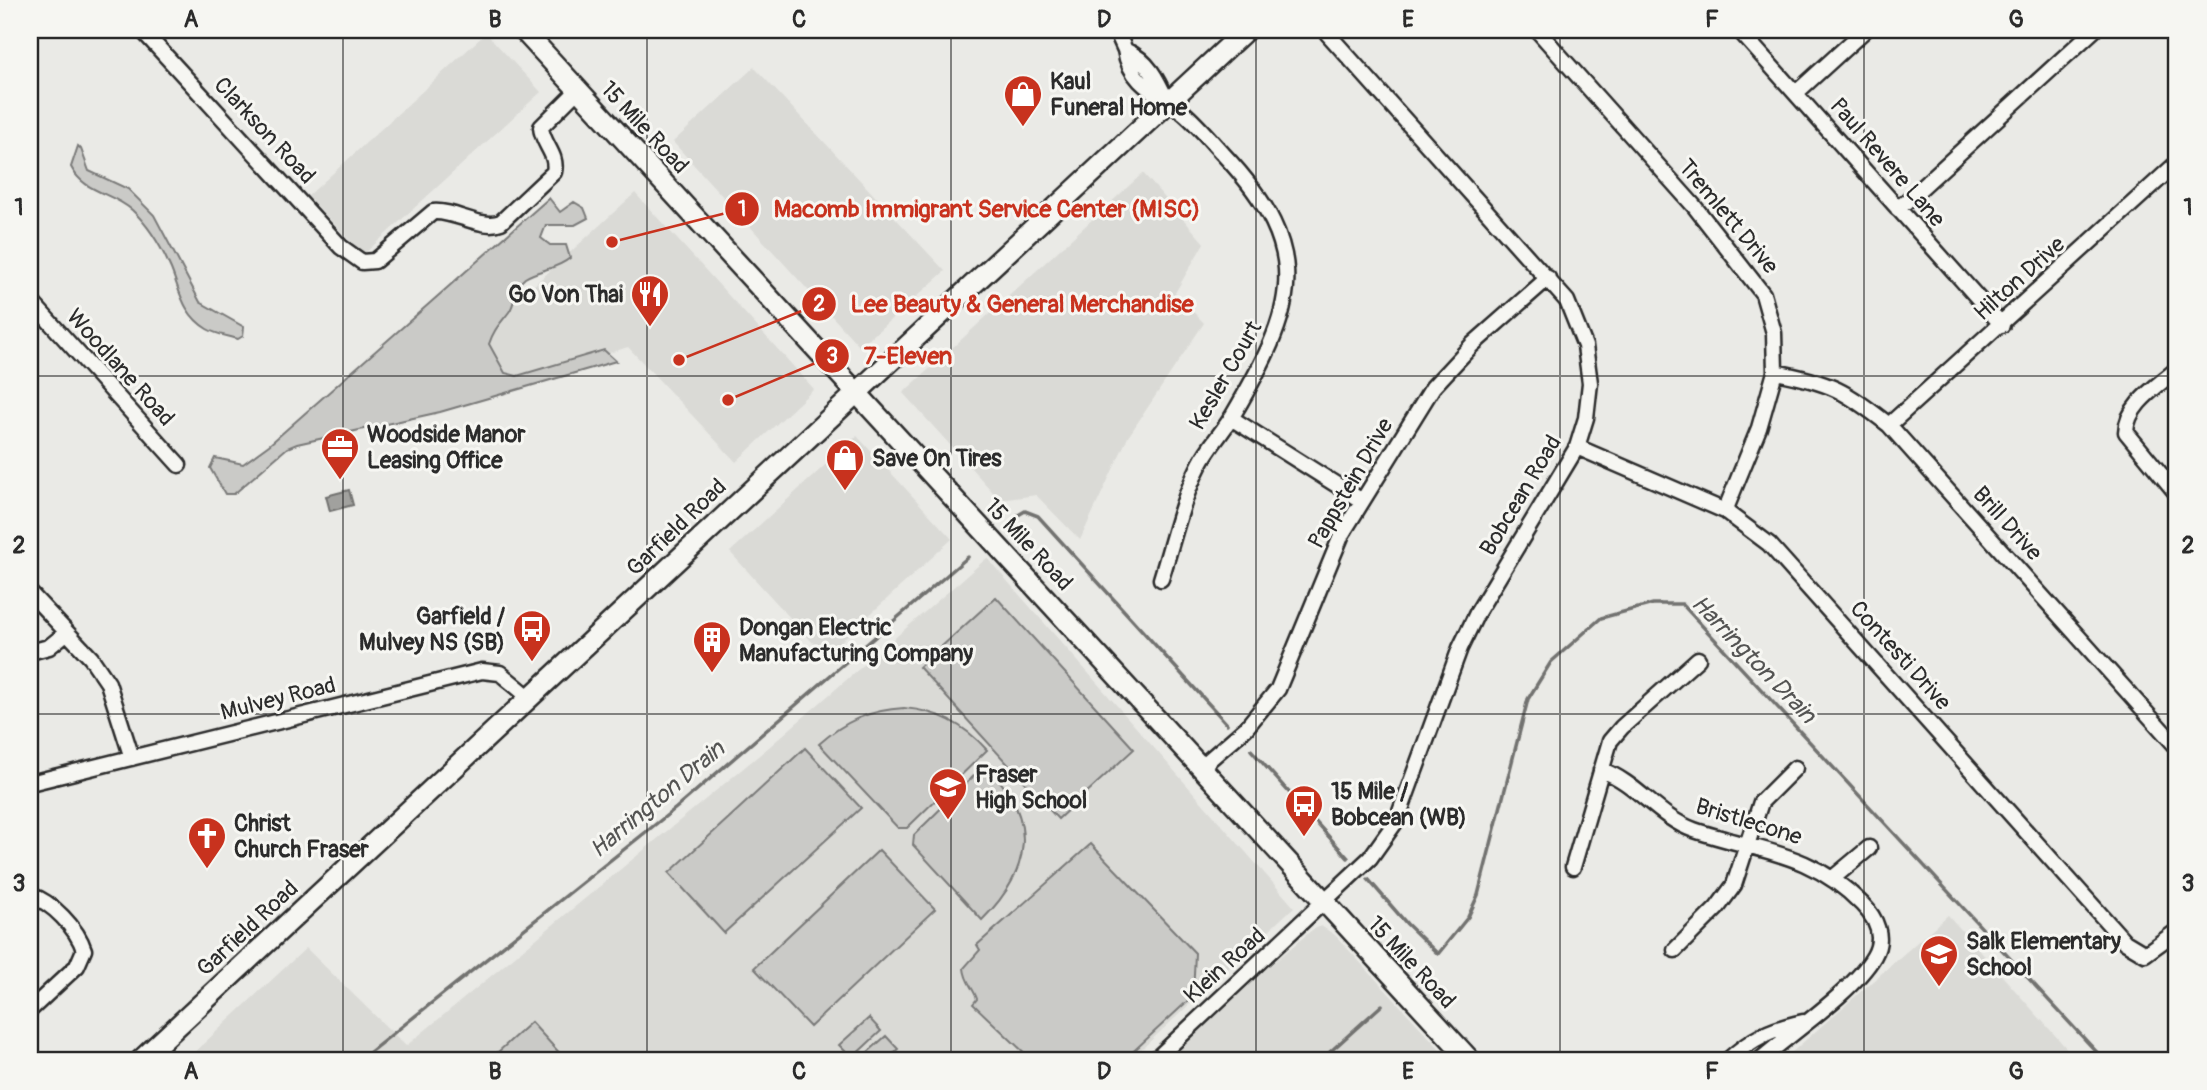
<svg xmlns="http://www.w3.org/2000/svg" width="2207" height="1090" font-family="Pangolin,sans-serif">
<rect width="100%" height="100%" fill="#eaeae6"/>
<filter id="ink" filterUnits="userSpaceOnUse"><feTurbulence type="fractalNoise" baseFrequency=".0143" numOctaves="2"/><feDisplacementMap in="SourceGraphic" scale="14" xChannelSelector="R" yChannelSelector="G"/><feConvolveMatrix kernelMatrix="1 2 1 2 8 2 1 2 1" color-interpolation-filters="sRGB"/></filter>
<g filter="url(#ink)">
<!-- built -->
<path fill="#dadad6" d="M 486,33 L 541,92 L 363,255 L 308,196 Z
M 754,67 L 945,271 L 860,347 L 673,142 Z
M 1143,173 L 1204,243 L 1175,293 L 1204,323 L 1128,437 L 1080,540 L 1036,495 L 1000,500 L 903,393 Z
M 635,193 L 814,389 L 736,462 L 628,347 L 425,412 L 388,419 Z
M 857,436 L 952,539 L 825,656 L 730,552 Z
M 987,558 L 1294,907 L 1130,1060 L 186,1060 L 306,948 L 406,1046 L 769,747 Z
M 1948,915 L 2077,1060 L 1783,1060 Z
M 1321,926 L 1335,935 L 1450,1060 L 1167,1060 L 1251,982 L 1312,930 Z"/>
<!-- green -->
<path fill="#cacac7" stroke="#7a7a79" stroke-width="2" d="M 78,146 L 81,149 L 89,171 L 128,189 L 154,215 L 200,302 L 244,327 L 243,336 L 238,339 C 228,336 215,334 207,329 C 183,315 180,291 171,269 C 162,248 149,226 132,210 C 112,192 84,193 71,167 Z
M 549,198 L 560,212 L 574,202 L 584,208 L 588,218 L 575,225 L 546,225 L 541,238 L 550,245 L 566,245 L 570,258 C 556,270 539,269 525,278 C 513,287 517,301 509,312 C 500,324 494,329 489,344 L 505,373 L 517,376 L 604,350 L 616,361 L 440,412 L 297,444 L 287,448 L 234,494 L 225,494 L 210,468 L 215,458 L 243,464 L 269,445 Z
M 996,597 L 1134,749 L 1058,819 L 919,667 Z
M 904,708 C 938,711 964,724 987,750 L 907,828 L 898,828 L 819,744 C 845,721 869,710 904,708 Z
M 805,748 L 861,808 L 724,933 L 669,873 Z
M 985,765 C 1039,817 1033,869 982,920 L 913,845 L 914,835 Z
M 1091,844 L 1195,953 L 1193,996 L 1124,1060 L 1032,1060 L 973,1004 L 977,999 C 973,987 965,982 964,968 L 980,950 L 977,945 Z
M 879,850 L 935,909 L 810,1027 L 754,968 Z
M 869,1018 L 881,1031 L 852,1058 L 839,1045 Z
M 531,1022 L 566,1060 L 506,1060 L 498,1052 Z
M 886,1036 L 898,1049 L 886,1060 L 859,1060 Z"/>
<!-- water -->
<path fill="#a1a19e" stroke="#727270" stroke-width="2" d="M 349,490 L 353,505 L 330,511 L 326,496 Z"/>
<g fill="none" stroke-linecap="round" stroke-linejoin="round">
<!-- stream -->
<path stroke="#727270" stroke-width="3.5" d="M 1015,517 L 1025,511 L 1038,516 L 1227,724
M 1251,750 L 1348,858
M 1368,879 L 1407,924 L 1438,954 L 1468,917 L 1478,895 L 1528,699 L 1551,662 L 1601,618 L 1653,604 L 1682,604 L 2104,1060
M 360,1060 L 676,808 L 968,557
M 1321,1060 L 1382,1005
M 2175,1060 L 2177,1059"/>
<defs>
<path id="minor" d="M 142,30 L 341,247 L 362,262 L 375,261 L 433,212 C 455,210 481,230 501,222 L 554,172 C 558,154 542,144 541,127 L 578,90
M 1116,30 L 1125,50
M 1537,30 L 1694,206 L 1763,294 L 1774,333 L 1775,372 L 1759,428 L 1725,511
M 1739,30 L 2002,325
M 1796,93 L 1865,30
M 1898,209 L 2094,30
M 30,300 L 179,465
M 2177,369 C 2158,386 2127,404 2126,432 L 2177,494
M 1775,372 C 1832,383 1844,390 1889,425 L 2177,747
M 1231,418 L 1362,501
M 1889,425 L 2177,163
M 1577,447 L 1725,511 L 1769,544 L 2125,942 L 2145,954 L 2177,931
M 1161,579 C 1173,541 1182,499 1200,464 C 1209,446 1223,432 1233,415 C 1295,309 1316,253 1224,155 C 1211,141 1198,125 1184,113 C 1159,94 1130,84 1125,50 C 1149,61 1157,79 1168,103
M 30,593 L 91,658 L 108,683 L 132,758
M 30,652 L 49,647 L 66,633
M 1201,767 L 1246,728 L 1278,689 L 1342,534 L 1433,387 L 1472,345 L 1548,278
M 1601,770 C 1637,782 1657,817 1694,830 C 1759,852 1810,851 1862,904 C 1876,918 1885,937 1874,956 C 1853,992 1792,1032 1760,1060
M 30,783 L 482,671 L 500,673 L 530,698
M 1573,867 L 1610,741 L 1622,727 L 1698,659
M 1833,878 L 1869,848
M 30,895 C 52,902 77,928 84,950 L 77,966 L 30,1010
M 1675,950 L 1717,908 L 1734,885 L 1761,802 L 1795,768
M 1155,1060 L 1370,858 L 1397,820 L 1460,648 L 1477,613 L 1577,447 L 1586,418 L 1590,383 L 1585,346 L 1567,301 L 1327,33
M 1728,1060 C 1752,1038 1771,1029 1803,1022"/>
<path id="secondary" d="M 523,30 L 1470,1060
M 141,1060 L 1246,30"/>
</defs>
<!-- minor casing -->
<use href="#minor" stroke="#2b2b2b" stroke-width="19"/>
<!-- secondary casing -->
<use href="#secondary" stroke="#2b2b2b" stroke-width="24"/>
<!-- minor -->
<use href="#minor" stroke="#f6f6f2" stroke-width="14"/>
<!-- secondary -->
<use href="#secondary" stroke="#f6f6f2" stroke-width="19"/>
</g>
</g>
<!-- grid -->
<path fill="none" stroke="#2b2b2b" stroke-width="2" stroke-opacity="0.55" d="M 343,30 L 343,1060M 647,30 L 647,1060M 951,30 L 951,1060M 1256,30 L 1256,1060M 1560,30 L 1560,1060M 1864,30 L 1864,1060M 30,376 L 2177,376M 30,714 L 2177,714"/>
<!-- icons -->
<defs>
<symbol id="shop-pin" viewBox="-11 -11 22 30"><path d="M0 17L-7.5 6A9.5 9.5 0 1 1 7.5 6Z" fill="#c8321e" stroke="#f6f6f2"/><path d="M-5-2.5h2.3a2.7 3.5 0 0 1 5.4 0H5L5.5 6h-11ZM-1.5-2.5h3a1.5 2.3 0 0 0-3 0Z" fill="#fff"/></symbol>
<symbol id="restaurant-pin" viewBox="-11 -11 22 30"><path d="M0 17L-7.5 6A9.5 9.5 0 1 1 7.5 6Z" fill="#c8321e" stroke="#f6f6f2"/><path d="M-5-6h1v4h1v-4h1v4h1v-4h1v5L-1.5 .5V6h-2V.5L-5-1ZM5-6V6H3V1.5H1.5Q1.5-4 5-6Z" fill="#fff"/></symbol>
<symbol id="office-pin" viewBox="-11 -11 22 30"><path d="M0 17L-7.5 6A9.5 9.5 0 1 1 7.5 6Z" fill="#c8321e" stroke="#f6f6f2"/><path d="M-6-3h4V-5.5h4V-3h4V5H-6ZM-1-4.5V-3h2v-1.5ZM-6 0V1H6V0Z" fill="#fff"/></symbol>
<symbol id="bus-pin" viewBox="-11 -11 22 30"><path d="M0 17L-7.5 6A9.5 9.5 0 1 1 7.5 6Z" fill="#c8321e" stroke="#f6f6f2"/><path d="M-5-6H5V4H4V6H2V4H-2V6H-4V4H-5ZM-3.5-4V0h7V-4ZM-3.5 1.2v1.5H-2V1.2ZM2 1.2v1.5H3.5V1.2Z" fill="#fff"/></symbol>
<symbol id="building-pin" viewBox="-11 -11 22 30"><path d="M0 17L-7.5 6A9.5 9.5 0 1 1 7.5 6Z" fill="#c8321e" stroke="#f6f6f2"/><path d="M-4-6H4V6H1V3H-1V6H-4ZM-2.5-4.3h1.7v1.8h-1.7ZM.8-4.3h1.7v1.8H.8ZM-2.5-1h1.7V.8h-1.7ZM.8-1h1.7V.8H.8Z" fill="#fff"/></symbol>
<symbol id="school-pin" viewBox="-11 -11 22 30"><path d="M0 17L-7.5 6A9.5 9.5 0 1 1 7.5 6Z" fill="#c8321e" stroke="#f6f6f2"/><path d="M0-5L7-2L0 1L-7-2ZM-4 1L0 2.5L4 1V4Q0 6-4 4Z" fill="#fff"/></symbol>
<symbol id="church-pin" viewBox="-11 -11 22 30"><path d="M0 17L-7.5 6A9.5 9.5 0 1 1 7.5 6Z" fill="#c8321e" stroke="#f6f6f2"/><path d="M-1.2-6h2.4v3.5h3.3v2.4h-3.3V6h-2.4V-.1h-3.3v-2.4h3.3Z" fill="#fff"/></symbol>
</defs>
<g fill-rule="evenodd">
<use href="#shop-pin" x="1001" y="72" width="44" height="60"/>
<use href="#restaurant-pin" x="628" y="272" width="44" height="60"/>
<use href="#office-pin" x="318" y="425" width="44" height="60"/>
<use href="#shop-pin" x="823" y="436" width="44" height="60"/>
<use href="#bus-pin" x="510" y="607" width="44" height="60"/>
<use href="#building-pin" x="690" y="618" width="44" height="60"/>
<use href="#school-pin" x="926" y="765" width="44" height="60"/>
<use href="#bus-pin" x="1282" y="782" width="44" height="60"/>
<use href="#church-pin" x="185" y="814" width="44" height="60"/>
<use href="#school-pin" x="1917" y="932" width="44" height="60"/>
</g>
<g text-anchor="middle" stroke-width="6" stroke-linejoin="round" paint-order="stroke">
<!-- poi labels -->
<g font-size="23" font-weight="bold" fill="#2b2b2b" stroke="#f6f6f2" text-anchor="start">
<text x="1050" y="89">Kaul<tspan x="1050" dy="26">Funeral Home</tspan></text>
<text x="623" y="302" text-anchor="end">Go Von Thai</text>
<text x="367" y="442">Woodside Manor<tspan x="367" dy="26">Leasing Office</tspan></text>
<text x="872" y="466">Save On Tires</text>
<text x="505" y="624" text-anchor="end">Garfield /<tspan x="505" dy="26">Mulvey NS (SB)</tspan></text>
<text x="739" y="635">Dongan Electric<tspan x="739" dy="26">Manufacturing Company</tspan></text>
<text x="975" y="782">Fraser<tspan x="975" dy="26">High School</tspan></text>
<text x="1331" y="799">15 Mile /<tspan x="1331" dy="26">Bobcean (WB)</tspan></text>
<text x="234" y="831">Christ<tspan x="234" dy="26">Church Fraser</tspan></text>
<text x="1966" y="949">Salk Elementary<tspan x="1966" dy="26">School</tspan></text>
</g>
<!-- street labels -->
<g font-size="23" fill="#2b2b2b" stroke="#f6f6f2">
<text transform="translate(645 127) rotate(47)" y="8">15 Mile Road</text>
<text transform="translate(265 130) rotate(47)" y="8">Clarkson Road</text>
<text transform="translate(1888 162) rotate(49)" y="8">Paul Revere Lane</text>
<text transform="translate(1729 216) rotate(50)" y="8">Tremlett Drive</text>
<text transform="translate(2019 278) rotate(-42)" y="8">Hilton Drive</text>
<text transform="translate(121 367) rotate(48)" y="8">Woodlane Road</text>
<text transform="translate(1225 375) rotate(-60)" y="8">Kesler Court</text>
<text transform="translate(1350 483) rotate(-60)" y="8">Pappstein Drive</text>
<text transform="translate(1520 495) rotate(-59)" y="8">Bobcean Road</text>
<text transform="translate(2008 523) rotate(48)" y="8">Brill Drive</text>
<text transform="translate(676 527) rotate(-44)" y="8">Garfield Road</text>
<text transform="translate(1029 544) rotate(47)" y="8">15 Mile Road</text>
<text transform="translate(1901 655) rotate(48)" y="8">Contesti Drive</text>
<text transform="translate(278 698) rotate(-14)" y="8">Mulvey Road</text>
<text transform="translate(1749 821) rotate(17)" y="8">Bristlecone</text>
<text transform="translate(247 928) rotate(-43)" y="8">Garfield Road</text>
<text transform="translate(1412 962) rotate(47)" y="8">15 Mile Road</text>
<text transform="translate(1224 965) rotate(-42)" y="8">Klein Road</text>
</g>
<!-- water labels -->
<g font-size="24" font-style="italic" fill="#545453" stroke="#f6f6f2">
<text transform="translate(1754 659) rotate(46)" y="8">Harrington Drain</text>
<text transform="translate(657 799) rotate(-40)" y="8">Harrington Drain</text>
</g>
</g>
<!-- callouts -->
<path fill="none" stroke="#c8321e" stroke-width="2.5" d="M612 242L742 209M679 360L819 304M728 400L832 356"/>
<g fill="#c8321e" stroke="#f6f6f2" stroke-width="2.5">
<circle cx="612" cy="242" r="7"/>
<circle cx="679" cy="360" r="7"/>
<circle cx="728" cy="400" r="7"/>
<circle cx="742" cy="209" r="18"/>
<circle cx="819" cy="304" r="18"/>
<circle cx="832" cy="356" r="18"/>
</g>
<g font-size="21" text-anchor="middle" font-weight="bold" fill="#fff">
<text x="742" y="216">1</text>
<text x="819" y="311">2</text>
<text x="832" y="363">3</text>
</g>
<g font-size="24" text-anchor="middle" font-weight="bold" fill="#c8321e" stroke="#f6f6f2" stroke-width="6" stroke-linejoin="round" paint-order="stroke">
<text x="987" y="217">Macomb Immigrant Service Center (MISC)</text>
<text x="1022" y="312">Lee Beauty &amp; General Merchandise</text>
<text x="908" y="364">7-Eleven</text>
</g>
<!-- margin -->
<rect width="2207" height="1090" fill="none" stroke="#f6f6f2" stroke-width="77"/>
<rect x="38" y="38" width="2130" height="1014" fill="none" stroke="#2b2b2b" stroke-width="2.5"/>
<g font-size="23" text-anchor="middle" font-weight="bold" fill="#2b2b2b">
<text x="191" y="27">A</text>
<text x="495" y="27">B</text>
<text x="799" y="27">C</text>
<text x="1104" y="27">D</text>
<text x="1408" y="27">E</text>
<text x="1712" y="27">F</text>
<text x="2016" y="27">G</text>
<text x="19" y="215">1</text>
<text x="2188" y="215">1</text>
<text x="19" y="553">2</text>
<text x="2188" y="553">2</text>
<text x="19" y="891">3</text>
<text x="2188" y="891">3</text>
<text x="191" y="1079">A</text>
<text x="495" y="1079">B</text>
<text x="799" y="1079">C</text>
<text x="1104" y="1079">D</text>
<text x="1408" y="1079">E</text>
<text x="1712" y="1079">F</text>
<text x="2016" y="1079">G</text>
</g>
</svg>
